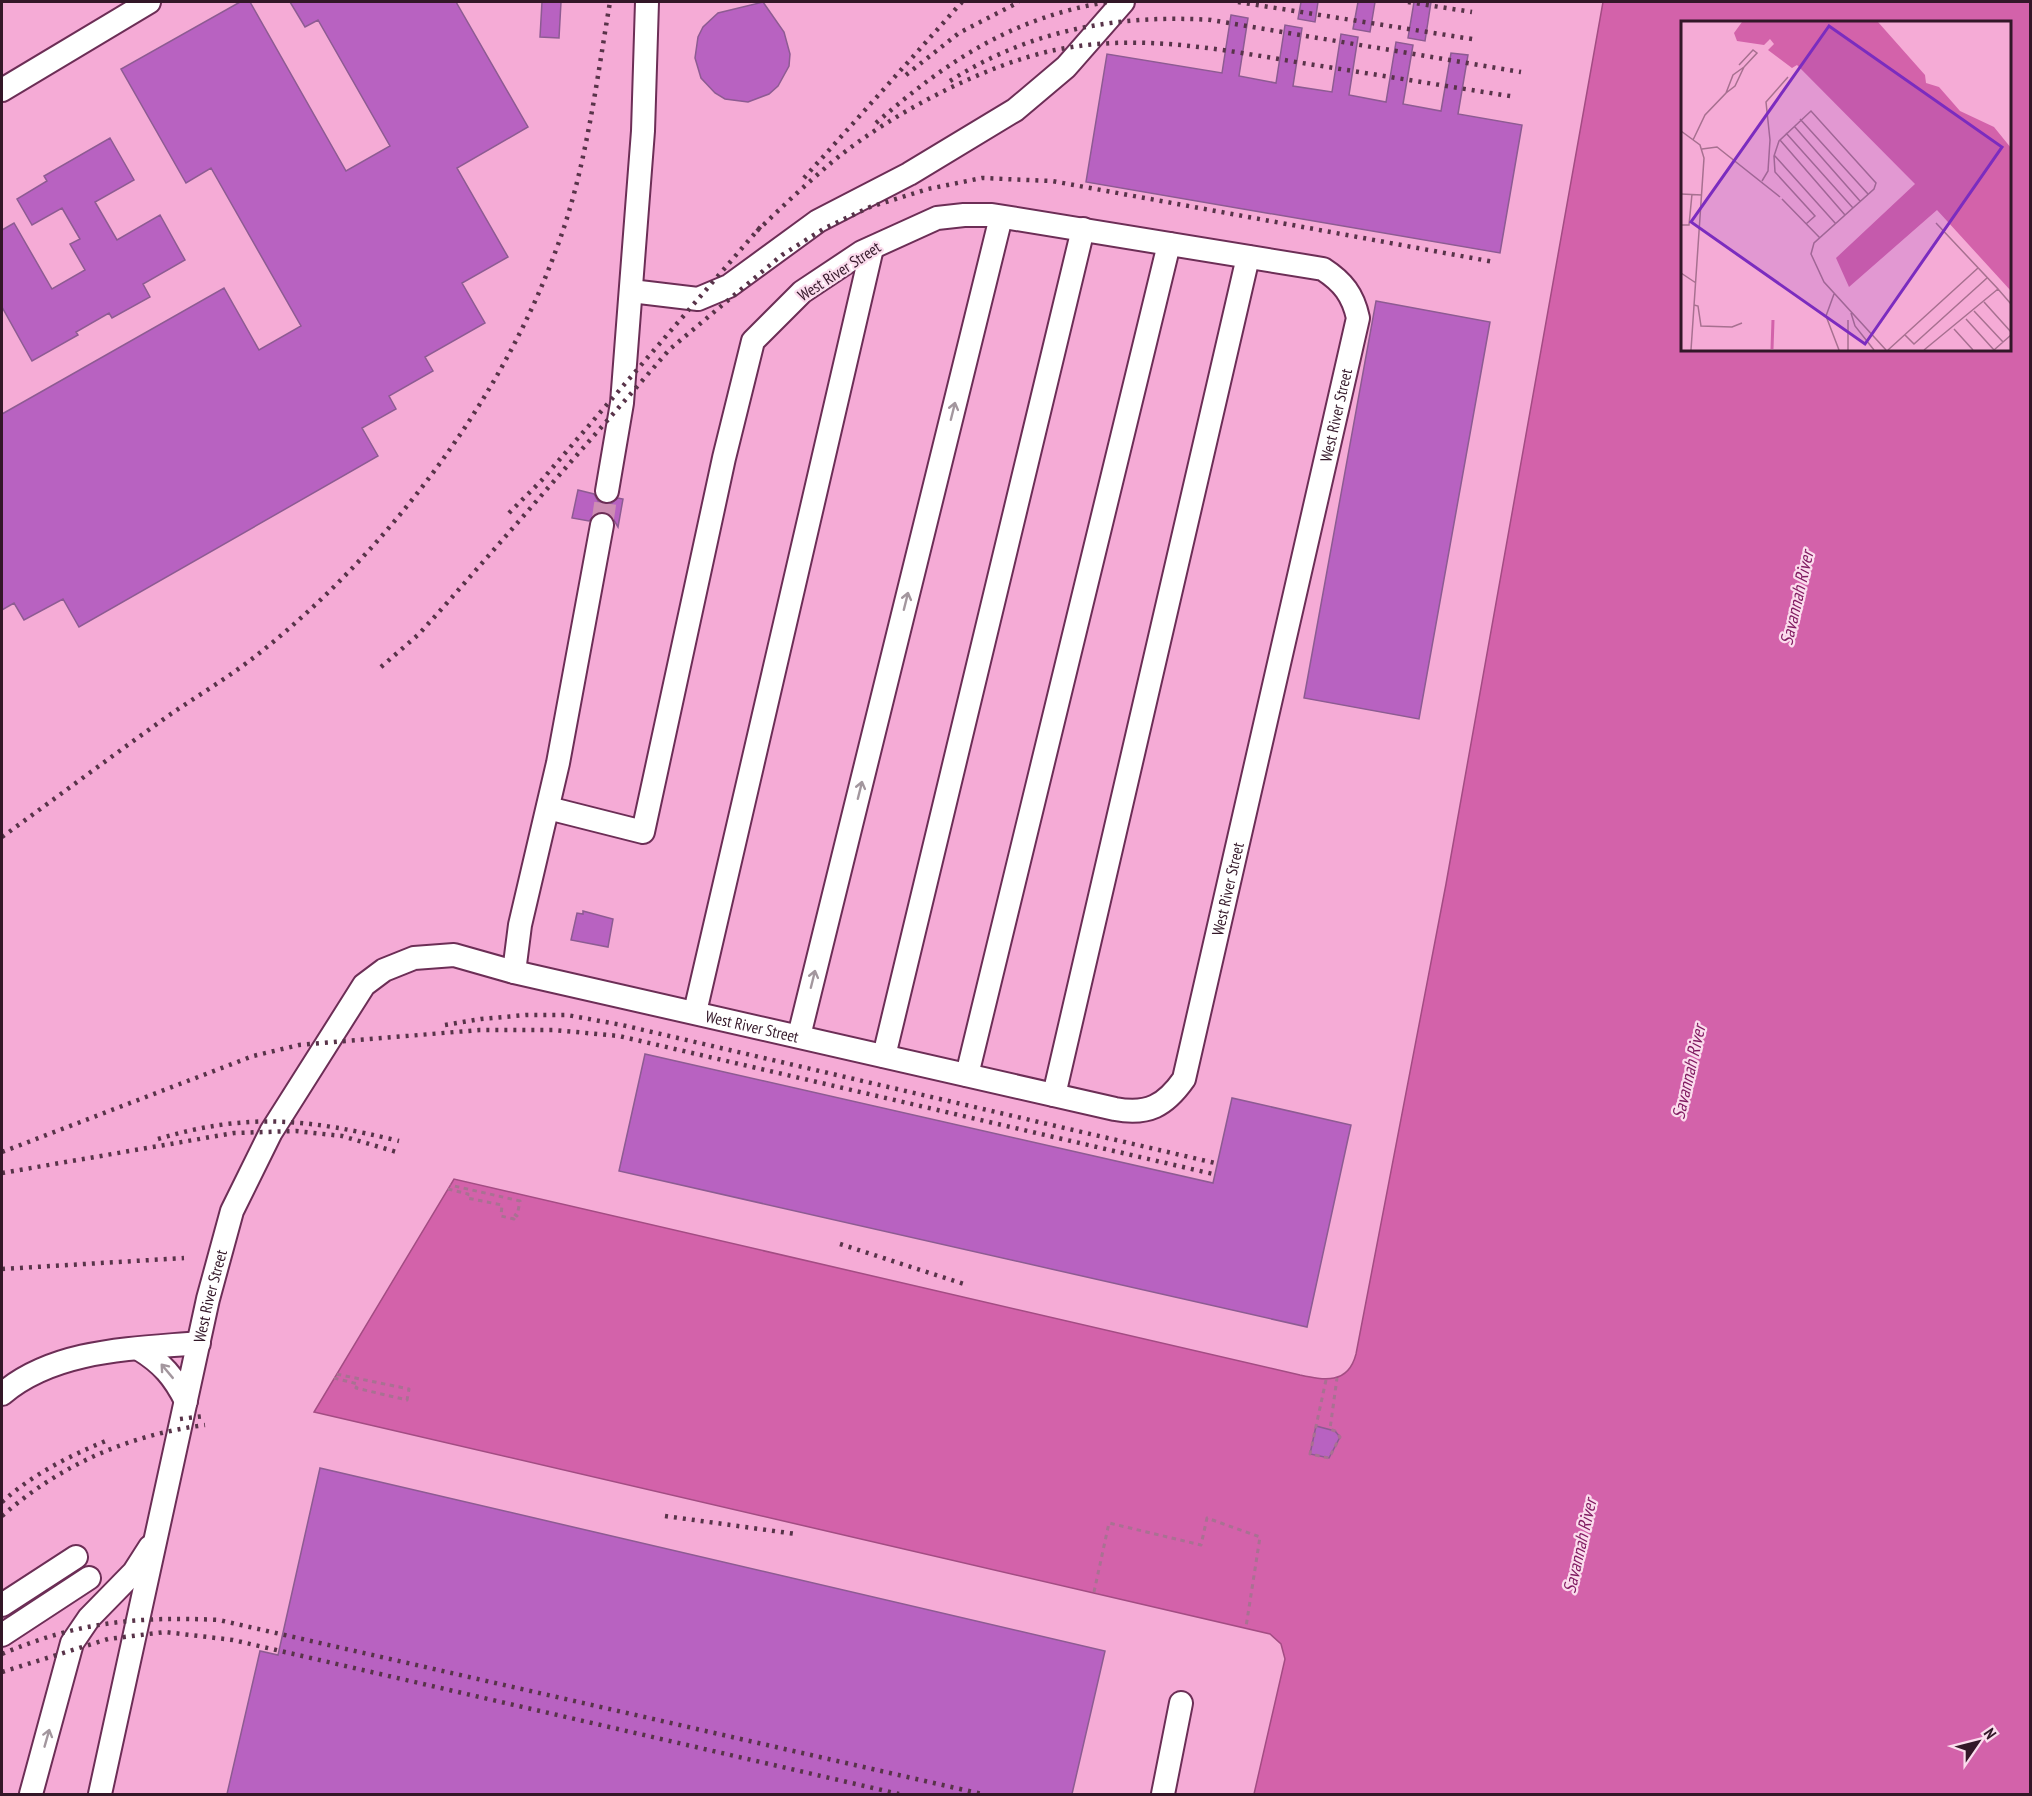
<svg xmlns="http://www.w3.org/2000/svg" width="2032" height="1796" font-family="'PT Sans Narrow',sans-serif">
<rect width="100%" height="100%" fill="#f5abd6"/>
<!-- water -->
<path fill="#d362aa" stroke="#a34c83" stroke-width="1.5" fill-rule="evenodd" d="M 1603,2 L 2030,2 L 2030,1794 L 1254,1794 L 1285,1659 L 1281,1644 L 1270,1634 L 314,1412 L 454,1179 L 1300,1375 C 1324,1380 1348,1385 1356,1354 L 1446,884 ZM 1682,22 L 2010,22 L 2010,350 L 1682,350 Z"/>
<!-- building -->
<path fill="#b862c1" stroke="#8d5b92" stroke-width="1.5" d="M 240,2 L 250,2 L 346,171 L 390,146 L 318,20 L 305,27 L 290,2 L 456,2 L 528,127 L 457,168 L 508,257 L 462,283 L 485,323 L 425,357 L 433,371 L 389,396 L 396,409 L 362,428 L 378,456 L 79,627 L 63,599 L 24,620 L 14,603 L 2,610 L 2,414 L 224,288 L 259,350 L 301,326 L 211,168 L 186,183 L 121,69 Z
M 542,2 L 561,2 L 559,38 L 540,37 Z
M 763,2 L 784,32 L 790,54 L 789,66 L 778,86 L 769,94 L 748,102 L 725,99 L 715,93 L 701,78 L 695,58 L 698,37 L 703,27 L 718,13 Z
M 1301,2 L 1318,2 L 1315,22 L 1298,19 Z
M 1358,2 L 1375,2 L 1370,32 L 1353,29 Z
M 1414,2 L 1431,2 L 1425,41 L 1408,38 Z
M 1231,15 L 1248,18 L 1239,76 L 1276,83 L 1285,25 L 1302,28 L 1293,86 L 1332,92 L 1341,34 L 1358,37 L 1349,95 L 1386,102 L 1396,42 L 1413,45 L 1403,104 L 1441,111 L 1451,53 L 1468,55 L 1458,114 L 1522,125 L 1500,253 L 1086,182 L 1107,54 L 1222,73 Z
M 110,138 L 134,180 L 95,202 L 117,240 L 160,215 L 185,260 L 143,284 L 150,297 L 112,318 L 109,313 L 76,332 L 78,335 L 32,361 L 2,307 L 2,230 L 14,223 L 52,289 L 85,270 L 70,244 L 80,239 L 62,208 L 32,225 L 17,199 L 47,181 L 44,176 Z
M 1376,301 L 1490,322 L 1419,719 L 1304,698 Z
M 578,490 L 594,494 L 598,501 L 604,504 L 612,503 L 618,498 L 623,499 L 618,527 L 611,515 L 605,512 L 597,513 L 589,521 L 572,518 Z
M 583,911 L 613,919 L 608,947 L 571,940 L 577,913 L 583,914 Z
M 645,1054 L 1213,1183 L 1232,1098 L 1351,1125 L 1307,1327 L 619,1171 Z
M 1316,1426 L 1335,1431 L 1340,1437 L 1329,1458 L 1310,1454 Z
M 320,1468 L 1105,1651 L 1072,1794 L 227,1794 L 260,1651 L 278,1655 Z"/>
<g fill="none" stroke-linecap="round" stroke-linejoin="round">
<!-- minor-tunnel -->
<path stroke="#ce8db3" stroke-width="22" stroke-dasharray="22 11" stroke-linecap="butt" d="M 602,525 L 607,491"/>
<defs>
<g id="minor">
<path d="M 2,90 L 149,2"/>
<path d="M 631,291 L 698,299 L 729,286 L 818,221 L 909,174 L 1015,110 L 1066,67 L 1123,2"/>
<path d="M 607,491 L 622,403 L 643,131 L 647,2"/>
<path d="M 514,972 L 520,925 L 558,763 L 602,525"/>
<path d="M 695,1012 L 872,248"/>
<path d="M 799,1036 L 1001,217"/>
<path d="M 884,1056 L 1083,229"/>
<path d="M 967,1075 L 1169,244"/>
<path d="M 1054,1095 L 1248,257"/>
<path d="M 139,1349 C 162,1363 174,1377 186,1401"/>
<path d="M 2,1394 C 55,1349 132,1349 199,1343"/>
<path d="M 2,1605 L 76,1557"/>
<path d="M 2,1635 L 89,1578"/>
<path d="M 31,1794 L 72,1643 L 89,1618 L 134,1572 L 150,1547"/>
<path id="s1" d="M 100,1794 L 208,1299 L 232,1211 L 271,1132 L 364,985 L 384,970 L 414,958 L 454,955 L 514,972 L 1115,1109 C 1148,1115 1165,1106 1184,1079 L 1358,318 C 1353,295 1343,282 1323,269 L 992,215 L 964,215 L 937,218 L 862,252 L 802,292 L 753,341 L 724,458 L 643,832 L 548,808"/>
<path d="M 1163,1794 L 1181,1703"/>
</g>
</defs>
<!-- minor casing -->
<use href="#minor" stroke="#6c2e56" stroke-width="26"/>
<!-- path -->
<path stroke="#a97192" stroke-width="3" stroke-dasharray="4.5 4.5" stroke-linecap="butt" d="M 448,1189 L 468,1194 L 467,1198 L 502,1205 L 501,1216 L 514,1219 L 514,1214 L 517,1216 L 520,1201 L 450,1185
M 334,1378 L 358,1384 L 356,1388 L 407,1400 L 409,1389 L 336,1374
M 1326,1380 L 1310,1454 L 1329,1458 L 1340,1437 L 1335,1431 L 1330,1429 L 1337,1378
M 1094,1592 L 1109,1523 L 1201,1545 L 1207,1518 L 1260,1537 L 1246,1627"/>
<!-- minor -->
<use href="#minor" stroke="#fff" stroke-width="22"/>
<!-- rail -->
<path stroke="#583349" stroke-width="4.5" stroke-dasharray="3 6" stroke-linecap="butt" d="M 1238,2 L 1478,40
M 1408,2 L 1472,12
M 906,75 L 959,33 L 1019,2
M 950,81 C 1029,30 1119,14 1211,20 L 1521,72
M 876,123 C 947,61 1013,17 1108,2
M 804,178 L 962,2
M 757,231 C 783,206 809,181 837,158 C 893,113 984,65 1055,50 C 1138,33 1219,49 1302,63 C 1373,74 1445,86 1516,97
M 509,513 L 541,481 L 762,225
M 381,667 L 419,634 L 447,603 L 670,349 L 782,255 L 825,228 L 870,207 L 928,189 L 982,178 L 1052,181 L 1494,262
M 2,837 C 57,797 112,756 168,716 C 197,696 229,677 257,655 C 385,554 500,403 556,250 C 586,171 596,84 610,2
M 445,1025 L 481,1019 L 526,1015 L 567,1015 L 622,1025 L 1215,1163
M 158,1139 C 248,1112 309,1119 399,1141
M 2,1152 L 253,1056 L 299,1045 L 479,1030 L 554,1030 L 619,1036 L 1213,1174
M 2,1173 L 234,1133 L 296,1131 L 342,1136 L 400,1153
M 840,1244 L 967,1285
M 2,1269 L 184,1258
M 180,1419 L 204,1416
M 2,1502 C 33,1474 69,1456 108,1440
M 2,1516 C 60,1465 128,1435 205,1425
M 665,1516 L 796,1534
M 2,1654 C 77,1622 138,1616 219,1620 L 982,1794
M 2,1672 L 108,1639 L 165,1632 L 233,1640 L 899,1794"/>
</g>
<!-- one-way arrows -->
<defs><path id="oneway-shaft" d="M-6 0H5M1.5-3L5.5 0L1.5 3" fill="none" stroke-width="1.6" stroke-linecap="round" stroke-linejoin="round" transform="scale(1.5)"/></defs>
<g stroke="#a3979e">
<use href="#oneway-shaft" transform="translate(953 411) rotate(-76)"/>
<use href="#oneway-shaft" transform="translate(906 601) rotate(-76)"/>
<use href="#oneway-shaft" transform="translate(860 790) rotate(-76)"/>
<use href="#oneway-shaft" transform="translate(813 979) rotate(-76)"/>
<use href="#oneway-shaft" transform="translate(167 1371) rotate(-130)"/>
<use href="#oneway-shaft" transform="translate(47 1738) rotate(-74)"/>
</g>
<g text-anchor="middle" stroke-width="4.5" stroke-linejoin="round" paint-order="stroke">
<!-- street labels -->
<g font-size="16" fill="#331728" stroke="#fbdced">
<text transform="translate(839 271) rotate(-33)" y="6">West River Street</text>
<text dy="6" stroke="none"><textPath href="#s1" startOffset="2398">West River Street</textPath></text>
<text dy="6" stroke="none"><textPath href="#s1" startOffset="1912">West River Street</textPath></text>
<text dy="6" stroke="none"><textPath href="#s1" startOffset="1264">West River Street</textPath></text>
<text dy="6" stroke="none"><textPath href="#s1" startOffset="510">West River Street</textPath></text>
</g>
<!-- water labels -->
<g font-size="18" font-style="italic" fill="#7f185f" stroke="#fbdced">
<text transform="translate(1797 598) rotate(-77)" y="6">Savannah River</text>
<text transform="translate(1689 1072) rotate(-77)" y="6">Savannah River</text>
<text transform="translate(1580 1546) rotate(-77)" y="6">Savannah River</text>
</g>
</g>
<!-- overview -->
<g transform="translate(1681 21)">
<rect width="330" height="330" fill="#f5abd6"/>
<path d="M 61,1 L 197,1 L 244,54 L 245,62 L 258,66 L 279,90 L 313,106 L 330,127 L 330,270 L 256,189 L 168,266 L 155,237 L 234,163 L 116,44 L 111,47 L 87,29 L 93,23 L 89,18 L 83,24 L 56,20 L 53,12 Z" fill="#d362aa"/>
<path fill="none" stroke="#d362aa" stroke-width="3" d="M 91,328 L 92,299"/>
<path fill="none" stroke="#a77090" stroke-width="1.5" d="M 58,44 L 72,29 L 76,32 L 63,46M 119,98 L 187,173M 113,105 L 179,180M 0,110 L 19,124 L 23,137 L 10,329M 105,112 L 172,187M 12,119 L 24,94 L 45,72 L 52,54 L 63,46 L 54,65 L 45,72M 99,119 L 164,194M 21,128 L 36,126 L 99,176M 93,134 L 155,203M 81,160 L 87,150 L 89,119 L 85,81 L 107,56M 0,173 L 21,174M 101,178 L 139,217M 125,203 L 134,195 L 94,151 L 93,135 L 98,120 L 130,90 L 195,162 L 193,168 L 133,222 L 130,233 L 143,261 L 205,329M 0,204 L 8,204 L 11,173M 0,252 L 15,262M 317,268 L 330,283M 153,273 L 145,295 L 158,329M 303,281 L 330,311M 13,284 L 17,285 L 20,305 L 51,306 L 61,302M 293,290 L 322,321M 170,292 L 174,305 L 193,329M 285,298 L 313,329M 273,308 L 292,329M 224,314 L 233,323 L 306,257M 167,329 L 167,299M 207,329 L 297,247M 243,329 L 317,268 L 255,202M 313,329 L 330,314"/>
<path fill="#7b2cbf" fill-opacity="0.15" stroke="#7b2cbf" stroke-width="3" d="M 148,5 L 321,126 L 184,323 L 10,201 Z"/>
<rect width="330" height="330" fill="none" stroke="#331728" stroke-width="3"/>
</g>
<!-- border -->
<rect width="2032" height="1796" fill="none" stroke="#331728" stroke-width="6"/>
<!-- north arrow -->
<g transform="translate(1978 1742) rotate(55)" stroke="#fbdced" stroke-width="4.5" paint-order="stroke">
<path d="M0-4.5L10 22L0 15L-10 22Z" fill="#331728"/>
<text y="-9" font-size="16" font-weight="bold" text-anchor="middle" fill="#331728">N</text>
</g>
</svg>
